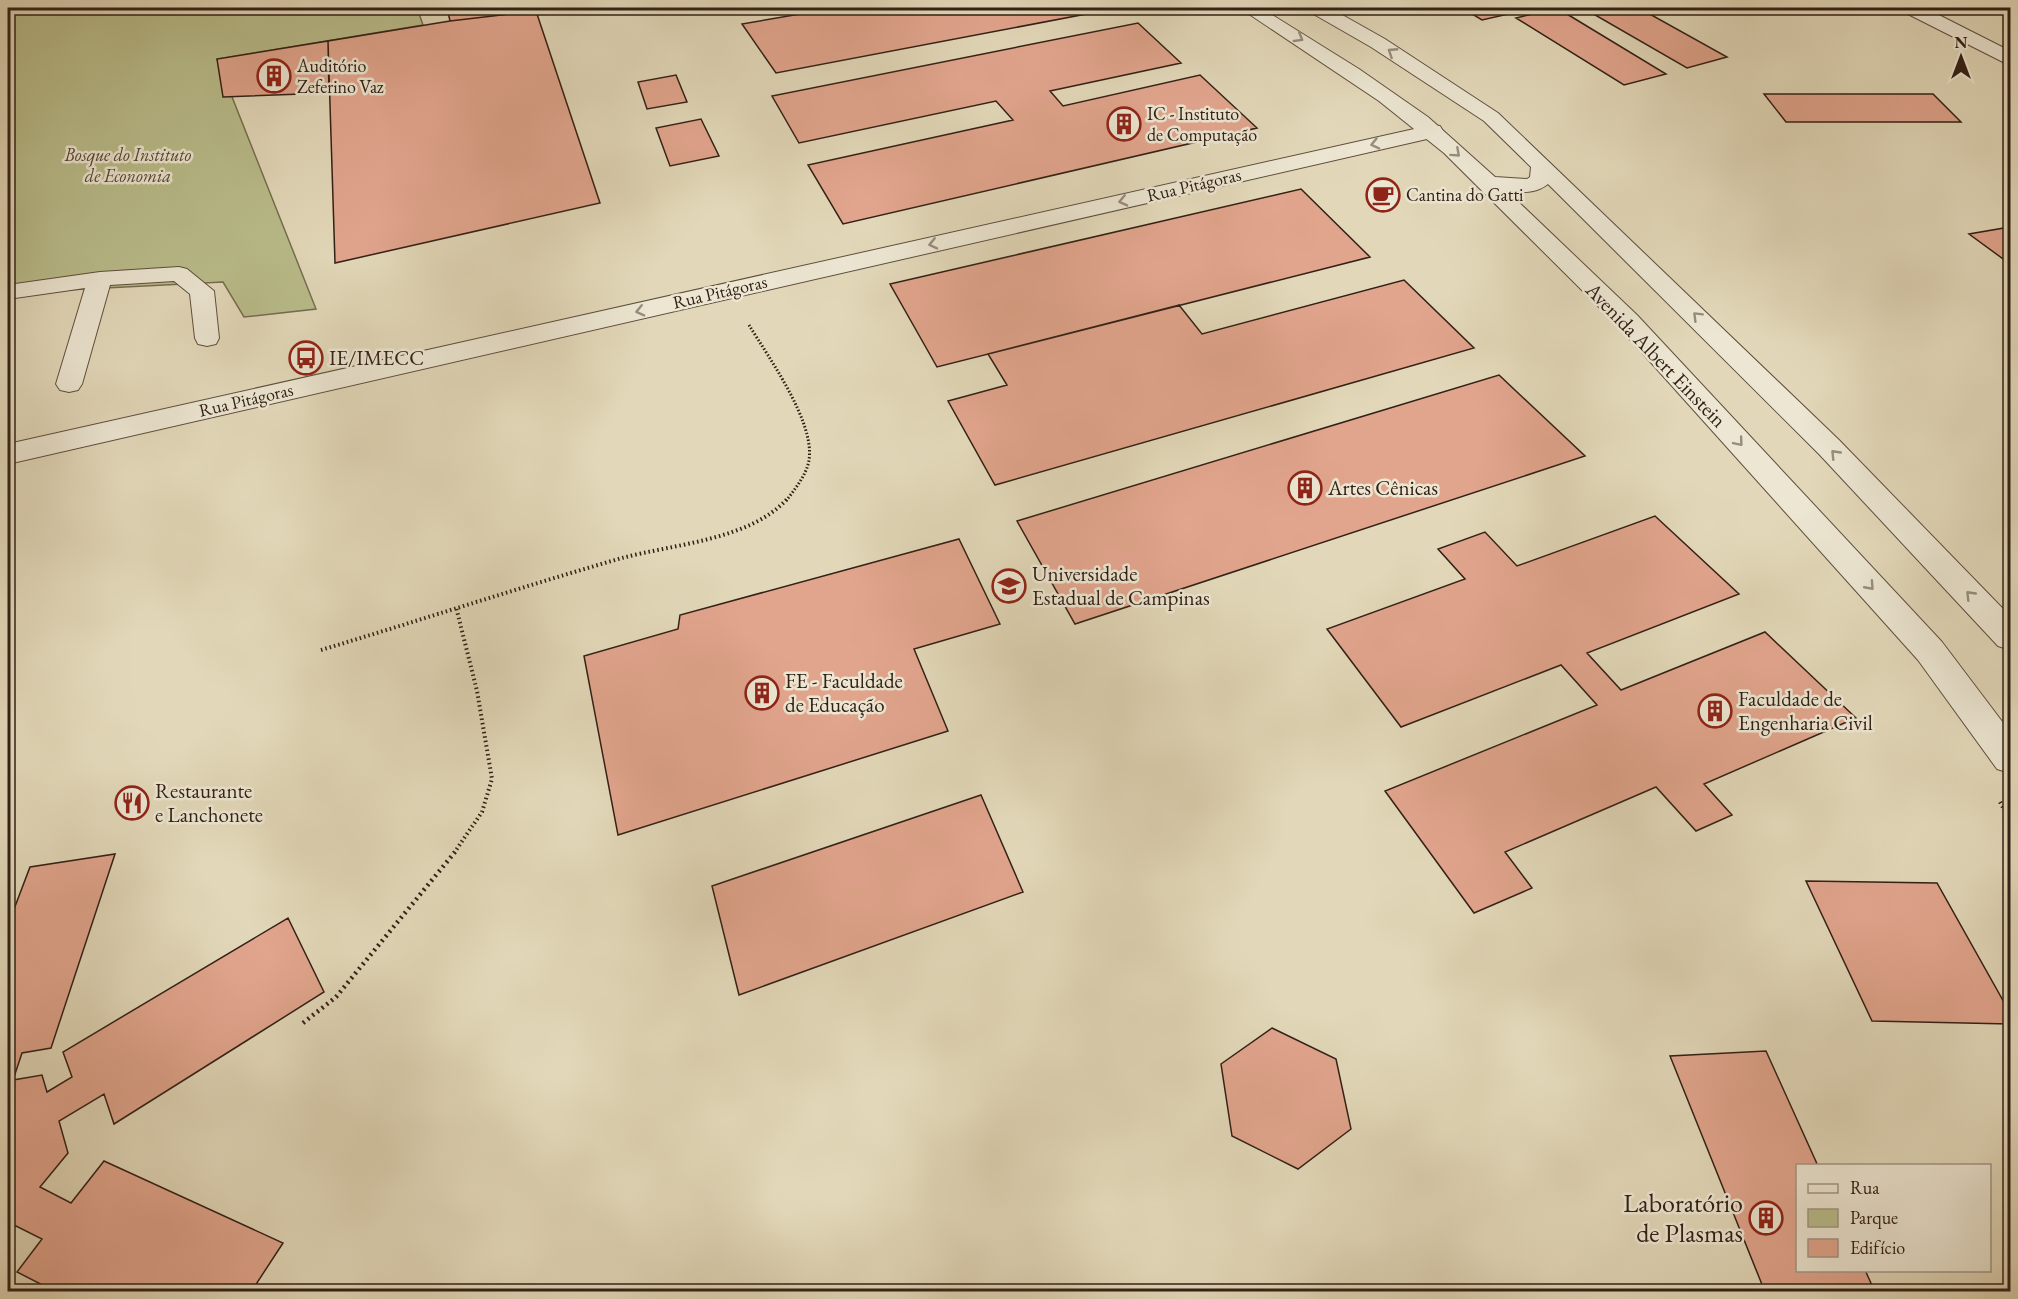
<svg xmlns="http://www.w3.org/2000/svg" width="2018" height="1299" font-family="'EB Garamond',serif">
<rect width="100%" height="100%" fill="#e2d8b9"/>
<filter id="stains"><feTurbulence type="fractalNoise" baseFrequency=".00333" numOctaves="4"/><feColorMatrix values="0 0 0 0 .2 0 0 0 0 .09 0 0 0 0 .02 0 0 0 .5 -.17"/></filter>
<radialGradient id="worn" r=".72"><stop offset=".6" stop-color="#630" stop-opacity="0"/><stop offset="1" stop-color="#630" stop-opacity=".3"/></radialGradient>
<!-- green -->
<path fill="#b9bd8b" stroke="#766e50" stroke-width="1.5" d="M 8,8 L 417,8 L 423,25 L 217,59 L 316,309 L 244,317 L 223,282 L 8,293 Z"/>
<!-- building -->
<path fill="#e1a58d" stroke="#322016" stroke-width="1.5" d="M 447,8 L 535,8 L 536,11 L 450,21 Z
M 835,8 L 1118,8 L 776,73 L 742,24 Z
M 1462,8 L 1535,8 L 1482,20 Z
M 1557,8 L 1666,74 L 1624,85 L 1516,18 Z
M 1583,8 L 1639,8 L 1727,57 L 1687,68 Z
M 536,11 L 600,203 L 335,263 L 328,41 L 450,21 Z
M 1138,23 L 1181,63 L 1050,91 L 1063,106 L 1200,75 L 1257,128 L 843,224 L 808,165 L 1013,120 L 996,101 L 799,143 L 772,96 Z
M 328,41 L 329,93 L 223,97 L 217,59 Z
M 676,75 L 687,102 L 647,109 L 638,82 Z
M 1764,94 L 1933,94 L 1961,122 L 1786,122 Z
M 701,119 L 719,156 L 670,166 L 656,128 Z
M 1301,189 L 1370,257 L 937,367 L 890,284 Z
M 2010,227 L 2010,264 L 1969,234 Z
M 1404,280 L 1474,348 L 995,485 L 948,401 L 1007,385 L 988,354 L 1179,305 L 1202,334 Z
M 1499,375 L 1585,456 L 1075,624 L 1017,521 Z
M 1655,516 L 1739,594 L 1587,653 L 1621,690 L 1765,632 L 1856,718 L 1704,784 L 1732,815 L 1696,831 L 1656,787 L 1505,852 L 1532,888 L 1474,913 L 1385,791 L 1597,705 L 1561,665 L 1401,727 L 1327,629 L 1465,579 L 1438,549 L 1485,532 L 1517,566 Z
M 959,539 L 1000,624 L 914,649 L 948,731 L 618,835 L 584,656 L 678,629 L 680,615 Z
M 981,795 L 1023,892 L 739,995 L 712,886 Z
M 115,854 L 51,1048 L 22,1053 L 13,1080 L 42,1075 L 47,1092 L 72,1077 L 63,1052 L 288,918 L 324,992 L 114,1124 L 104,1094 L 59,1121 L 68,1153 L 40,1187 L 71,1203 L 104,1161 L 283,1243 L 251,1292 L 56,1292 L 17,1272 L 42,1239 L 10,1223 L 8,1226 L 8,925 L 30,867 Z
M 1806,881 L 1937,883 L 2010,1013 L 2010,1024 L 1872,1021 Z
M 1272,1028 L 1336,1059 L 1351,1129 L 1298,1169 L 1232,1136 L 1221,1064 Z
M 1766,1051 L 1818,1166 L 1798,1166 L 1798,1270 L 1865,1270 L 1875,1292 L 1765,1292 L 1670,1056 Z"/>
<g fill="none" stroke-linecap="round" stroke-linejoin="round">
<defs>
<path id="service" d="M 179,267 L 187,269 L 214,291 L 219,338 L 216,344 L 207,346 L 198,344 L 195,338 L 190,294 L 174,281 L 110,285 L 82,384 L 78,390 L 69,392 L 60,390 L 56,384 L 85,288 L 8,299 L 8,285 L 100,272 Z"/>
<path id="minor" d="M 1902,8 L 1925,8 L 2010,51 L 2010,64 L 2003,62 L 1904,12 Z
M 1432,125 L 1440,126 L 1443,131 L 1440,136 L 8,464 L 8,444 Z"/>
<path id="tertiary" d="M 1240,8 L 1261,8 L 1359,69 L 1428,117 L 1495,177 L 1527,179 L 1530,177 L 1531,167 L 1484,121 L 1371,47 L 1310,12 L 1308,8 L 1330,8 L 1385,39 L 1498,113 L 1839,440 L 2010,616 L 2010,650 L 1998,646 L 1819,454 L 1548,184 C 1535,194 1524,192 1508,192 L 1637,315 L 1942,642 L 2010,732 L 2010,773 L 1997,769 L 1918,660 L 1619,327 L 1444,153 L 1379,101 Z"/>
</defs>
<!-- service casing -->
<use href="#service" stroke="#5e4e3f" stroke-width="2"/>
<!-- minor casing -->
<use href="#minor" stroke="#5e4e3f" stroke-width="2"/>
<!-- tertiary casing -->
<use href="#tertiary" stroke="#5e4e3f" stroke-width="2"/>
<!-- path-far2 -->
<path stroke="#322016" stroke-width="3" stroke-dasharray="1.5 2" stroke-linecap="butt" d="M 749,325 C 769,358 815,422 809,460 C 807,474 795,489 786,501"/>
<!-- path-far1 -->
<path stroke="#322016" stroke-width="4" stroke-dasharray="1.5 3" stroke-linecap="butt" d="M 321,650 C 421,620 521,587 622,558 C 674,544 750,540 787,499
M 2000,802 L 2010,820
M 454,853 L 482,812 L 492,779 L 477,691 L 456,607"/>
<!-- path -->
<path stroke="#322016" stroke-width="4.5" stroke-dasharray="2 4" stroke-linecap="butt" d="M 303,1023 L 336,997 L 455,852"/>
<!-- service -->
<use href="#service" fill="#ece6d2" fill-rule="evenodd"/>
<!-- minor -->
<use href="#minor" fill="#ece6d2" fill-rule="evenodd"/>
<!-- tertiary -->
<use href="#tertiary" fill="#ece6d2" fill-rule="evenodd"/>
</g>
<!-- one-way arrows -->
<defs><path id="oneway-chevron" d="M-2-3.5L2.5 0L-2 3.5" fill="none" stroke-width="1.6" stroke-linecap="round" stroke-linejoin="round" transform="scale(1.5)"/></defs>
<g stroke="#988d7d">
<use href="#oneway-chevron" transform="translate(1299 38) rotate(31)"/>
<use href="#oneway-chevron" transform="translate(1392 52) rotate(-147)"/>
<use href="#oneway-chevron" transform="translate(1375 144) rotate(167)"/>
<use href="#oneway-chevron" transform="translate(1456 153) rotate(42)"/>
<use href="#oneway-chevron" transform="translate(1123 201) rotate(167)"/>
<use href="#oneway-chevron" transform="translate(933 244) rotate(167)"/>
<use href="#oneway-chevron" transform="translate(640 311) rotate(167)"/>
<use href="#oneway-chevron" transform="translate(1697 316) rotate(-135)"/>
<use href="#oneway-chevron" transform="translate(1739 442) rotate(50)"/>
<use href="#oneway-chevron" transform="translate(1835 454) rotate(-134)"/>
<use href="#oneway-chevron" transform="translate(1870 586) rotate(48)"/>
<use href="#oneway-chevron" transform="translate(1970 595) rotate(-134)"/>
</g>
<!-- icons -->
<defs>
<symbol id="building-ring" viewBox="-11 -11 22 22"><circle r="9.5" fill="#ece6d2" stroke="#8f2418" stroke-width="1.5"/><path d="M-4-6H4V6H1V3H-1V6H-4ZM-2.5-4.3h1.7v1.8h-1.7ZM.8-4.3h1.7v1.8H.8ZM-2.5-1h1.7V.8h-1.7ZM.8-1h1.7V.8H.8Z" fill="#8f2418"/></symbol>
<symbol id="cafe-ring" viewBox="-11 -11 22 22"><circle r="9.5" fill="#ece6d2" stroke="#8f2418" stroke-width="1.5"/><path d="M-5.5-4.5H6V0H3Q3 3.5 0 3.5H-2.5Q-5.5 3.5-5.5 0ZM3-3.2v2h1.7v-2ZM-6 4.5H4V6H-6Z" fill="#8f2418"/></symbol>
<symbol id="bus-ring" viewBox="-11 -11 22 22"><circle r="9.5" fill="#ece6d2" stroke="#8f2418" stroke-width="1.5"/><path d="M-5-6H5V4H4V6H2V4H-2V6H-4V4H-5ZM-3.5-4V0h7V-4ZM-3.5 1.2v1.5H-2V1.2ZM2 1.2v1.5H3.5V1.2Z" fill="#8f2418"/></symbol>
<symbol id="university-ring" viewBox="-11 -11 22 22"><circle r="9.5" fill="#ece6d2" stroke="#8f2418" stroke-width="1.5"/><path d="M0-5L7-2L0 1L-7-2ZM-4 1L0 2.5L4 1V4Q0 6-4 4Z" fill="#8f2418"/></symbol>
<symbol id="restaurant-ring" viewBox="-11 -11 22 22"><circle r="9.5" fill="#ece6d2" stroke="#8f2418" stroke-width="1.5"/><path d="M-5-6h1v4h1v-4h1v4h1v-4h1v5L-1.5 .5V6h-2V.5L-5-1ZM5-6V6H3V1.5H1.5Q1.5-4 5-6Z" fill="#8f2418"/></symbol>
</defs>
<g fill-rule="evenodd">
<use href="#building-ring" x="255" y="57" width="38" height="38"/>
<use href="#building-ring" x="1105" y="105" width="38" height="38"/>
<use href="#cafe-ring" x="1364" y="176" width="38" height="38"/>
<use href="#bus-ring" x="287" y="339" width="38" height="38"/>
<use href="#building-ring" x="1286" y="469" width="38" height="38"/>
<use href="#university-ring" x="990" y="567" width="38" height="38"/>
<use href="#building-ring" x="743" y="674" width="38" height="38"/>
<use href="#building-ring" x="1696" y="692" width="38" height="38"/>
<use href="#restaurant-ring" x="113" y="784" width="38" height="38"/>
<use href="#building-ring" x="1747" y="1199" width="38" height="38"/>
</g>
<g text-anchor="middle" stroke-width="5" stroke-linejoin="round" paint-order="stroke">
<!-- far-poi labels -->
<g font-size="18" fill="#322016" stroke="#ece6d2" text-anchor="start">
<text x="297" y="72">Auditório<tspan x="297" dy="21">Zeferino Vaz</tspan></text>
<text x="1147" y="120">IC - Instituto<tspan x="1147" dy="21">de Computação</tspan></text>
<text x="1406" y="201">Cantina do Gatti</text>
</g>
<!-- far-park labels -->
<g font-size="18" font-style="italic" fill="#544733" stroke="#ece6d2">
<text x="128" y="161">Bosque do Instituto<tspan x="128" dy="21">de Economia</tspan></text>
</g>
<!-- far-street labels -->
<g font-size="18" fill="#322016" stroke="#ece6d2">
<text transform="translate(1194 185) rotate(-13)" y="6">Rua Pitágoras</text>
<text transform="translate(720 292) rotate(-13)" y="6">Rua Pitágoras</text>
<text transform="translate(246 400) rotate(-13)" y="6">Rua Pitágoras</text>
</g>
<!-- street labels -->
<g font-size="21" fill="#322016" stroke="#ece6d2">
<text transform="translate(1656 355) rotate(46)" y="7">Avenida Albert Einstein</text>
</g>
<!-- poi labels -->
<g font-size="21" fill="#322016" stroke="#ece6d2" text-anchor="start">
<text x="329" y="365">IE/IMECC</text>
<text x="1328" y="495">Artes Cênicas</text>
<text x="1032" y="581">Universidade<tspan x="1032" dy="24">Estadual de Campinas</tspan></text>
<text x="785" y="688">FE - Faculdade<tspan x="785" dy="24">de Educação</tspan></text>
<text x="1738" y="706">Faculdade de<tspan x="1738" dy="24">Engenharia Civil</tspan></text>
<text x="155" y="798">Restaurante<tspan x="155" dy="24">e Lanchonete</tspan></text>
</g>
<!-- near-poi labels -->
<g font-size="26" fill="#322016" stroke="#ece6d2" text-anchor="end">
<text x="1743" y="1212">Laboratório<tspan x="1743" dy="30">de Plasmas</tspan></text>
</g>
</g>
<!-- margin -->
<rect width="2018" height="1299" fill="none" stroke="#e2d8b9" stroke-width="30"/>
<rect x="9" y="9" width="2000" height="1281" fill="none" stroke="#322016" stroke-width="3"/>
<rect x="15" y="15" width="1988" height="1269" fill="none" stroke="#322016" stroke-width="1.5"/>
<!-- legend -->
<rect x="1796" y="1164" width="195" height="108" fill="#ece6d2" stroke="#a29787" stroke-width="1.5"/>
<rect x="1808" y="1184" width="30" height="9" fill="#ece6d2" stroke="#a29787" stroke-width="1.5"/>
<text x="1850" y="1194" font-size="18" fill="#322016">Rua</text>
<rect x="1808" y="1209" width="30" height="18" fill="#b9bd8b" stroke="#a29787" stroke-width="1.5"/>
<text x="1850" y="1224" font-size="18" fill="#322016">Parque</text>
<rect x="1808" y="1239" width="30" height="18" fill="#e1a58d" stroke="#a29787" stroke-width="1.5"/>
<text x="1850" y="1254" font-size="18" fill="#322016">Edifício</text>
<!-- north arrow -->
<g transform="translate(1961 57)" stroke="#ece6d2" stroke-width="4.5" paint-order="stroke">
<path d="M0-4.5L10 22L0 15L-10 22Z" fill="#322016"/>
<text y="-9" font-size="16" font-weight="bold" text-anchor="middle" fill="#322016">N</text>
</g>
<rect width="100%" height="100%" filter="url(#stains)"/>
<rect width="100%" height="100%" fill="url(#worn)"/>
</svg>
